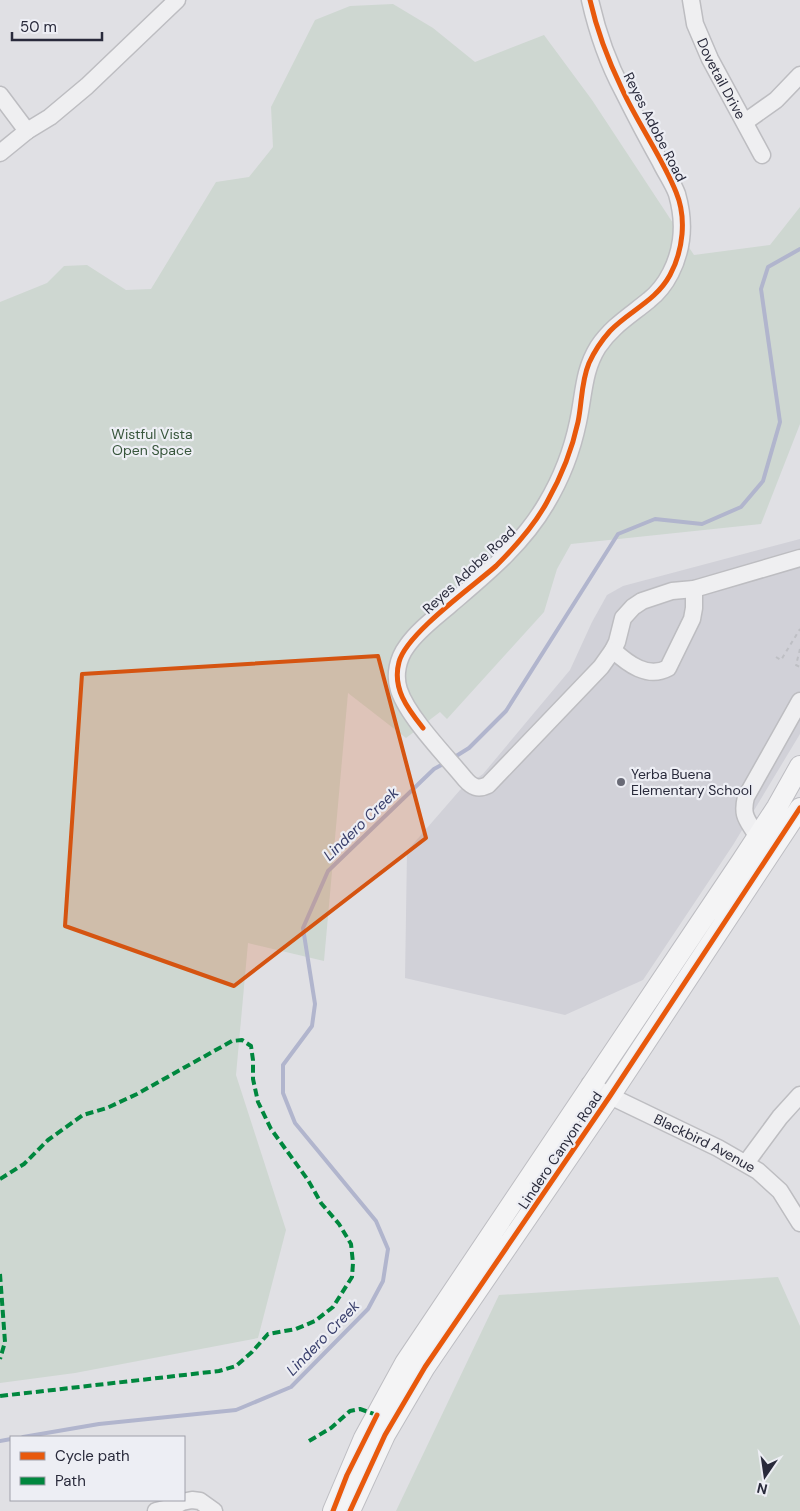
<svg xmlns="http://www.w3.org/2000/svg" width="800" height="1511" font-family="'DM Sans',sans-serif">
<rect width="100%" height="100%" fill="#e0e0e4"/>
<!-- built -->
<path fill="#d1d1d8" d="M 800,539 L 800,734 L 733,845 L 643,980 L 565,1015 L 405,978 L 407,851 L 460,790 L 483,774 L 570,670 L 592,622 L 607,595 L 623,586 Z"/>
<!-- green -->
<path fill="#ced7d1" d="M 393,4 L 433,28 L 475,62 L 544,35 L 592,100 L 694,255 L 770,245 L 800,207 L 800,424 L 761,524 L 571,544 L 557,569 L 544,612 L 447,719 L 440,712 L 406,738 L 348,693 L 324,961 L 248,943 L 236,1075 L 286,1230 L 258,1338 L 75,1373 L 0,1383 L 0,302 L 47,283 L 64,266 L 87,265 L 126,290 L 151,289 L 216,182 L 249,177 L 273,147 L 271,107 L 315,20 L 350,6 Z
M 778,1277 L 800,1326 L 800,1511 L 396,1511 L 499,1295 Z"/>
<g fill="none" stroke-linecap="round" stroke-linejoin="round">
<!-- stream -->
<path stroke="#b1b5cd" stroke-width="4" d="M 453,758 L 469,748 L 506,711 L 618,534 L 655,519 L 702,524 L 741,507 L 763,481 L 780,422 L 761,289 L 768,267 L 800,249
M 23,1437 L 99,1424 L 236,1410 L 291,1387 L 368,1309 L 383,1281 L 388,1249 L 376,1221 L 295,1123 L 283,1093 L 283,1065 L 312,1026 L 315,1004 L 303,928 L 328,871 L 434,769 L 445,763
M 0,1441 L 11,1439"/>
<defs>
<g id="minor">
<path d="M 590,0 C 597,31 608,63 623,91 C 635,115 647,138 660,161 C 665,172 673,183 677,194 C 681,208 683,225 681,240 C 678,262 667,286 649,300 C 631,315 612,326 598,347 C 583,371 584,395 578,422 C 572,451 561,479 546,504 C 522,545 486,574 451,604 C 436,617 418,630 407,646 C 398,658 394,675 399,690 C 408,717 446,756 465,779 C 472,787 478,790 488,785 L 601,667 L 613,650 L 617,642 L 623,618 L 633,607 L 642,601 L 672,591 L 694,589 L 800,558"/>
<path id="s1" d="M 691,0 L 695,24 L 710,59 L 762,155"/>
<path d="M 0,95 L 27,131"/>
<path d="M 745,122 L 776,100 L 800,75"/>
<path d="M 0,153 L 27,131 L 50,117 L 87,86 L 177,0"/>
<path d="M 613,650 C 628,664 648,679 668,668 L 692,619 L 694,608 L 694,589"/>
<path d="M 757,836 C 748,820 741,817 746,797 L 800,701"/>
<path id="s2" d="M 590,1084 L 610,1096 L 718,1148 L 758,1171 L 780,1191 L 800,1223"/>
<path d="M 746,1163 L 780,1117 L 800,1095"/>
<path d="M 156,1511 L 173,1507 L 182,1502 L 192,1500 L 200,1501 L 214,1511"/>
</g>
<path id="major" d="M 333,1511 L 364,1438 L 405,1363 L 741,862 L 777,807 L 800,766
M 350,1511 L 385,1435 L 425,1367 L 610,1096 L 800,808"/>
</defs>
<!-- minor casing -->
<use href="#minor" stroke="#bdbdc1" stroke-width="19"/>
<!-- major casing -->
<use href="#major" stroke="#bdbdc2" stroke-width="22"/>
<!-- path -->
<path stroke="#bebfc4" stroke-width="2" stroke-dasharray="4 4" stroke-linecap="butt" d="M 800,649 L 796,665 L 800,667
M 776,657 L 781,660 L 800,629"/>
<!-- minor -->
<use href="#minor" stroke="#efeff1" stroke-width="16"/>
<!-- major -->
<use href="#major" stroke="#f4f4f5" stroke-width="20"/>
<!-- quiet -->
<path stroke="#00873e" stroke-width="4" stroke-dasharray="8 4" stroke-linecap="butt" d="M 0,1179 L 24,1164 L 48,1140 L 83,1115 L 107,1108 L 137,1094 L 232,1041 L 242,1040 L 251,1046 L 253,1060 L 253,1079 L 258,1102 L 271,1129 L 308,1180 L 321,1203 L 339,1224 L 351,1244 L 353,1263 L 352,1277 L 333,1307 L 315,1321 L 296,1329 L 268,1334 L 252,1352 L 236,1366 L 219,1371 L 0,1396
M 0,1274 L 5,1342 L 0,1359
M 309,1441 L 331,1428 L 350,1411 L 360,1409 L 377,1415"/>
<defs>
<path id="cycleway" d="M 423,728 C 407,708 392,688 399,662 C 406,634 472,587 496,566 C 515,547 534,526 547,502 C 561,477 572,450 578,422 C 582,403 581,382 589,363 C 594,352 602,340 610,331 C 629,311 656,301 670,275 C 683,251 687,218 676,192 C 662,157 638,124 622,89 C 608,60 597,31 590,0
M 333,1511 L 347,1475 L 377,1415
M 350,1511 L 385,1435 L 425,1367 L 610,1096 L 800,808"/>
</defs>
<!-- cycleway casing -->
<use href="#cycleway" stroke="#edeef4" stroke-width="8"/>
<!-- cycleway -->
<use href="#cycleway" stroke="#e8590c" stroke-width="5"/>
</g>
<!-- marked area -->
<path fill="#d55411" fill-opacity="0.2" stroke="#d55411" stroke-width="4" stroke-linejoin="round" d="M 378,656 L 426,838 L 234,986 L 65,926 L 82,674 Z"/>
<!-- markers -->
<circle fill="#696a76" stroke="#edeef4" stroke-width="2" cx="621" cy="782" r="5"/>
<g text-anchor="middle" stroke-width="4.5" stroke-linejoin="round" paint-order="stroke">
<!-- street labels -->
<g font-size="14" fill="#292a3b" stroke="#edeef4">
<text dy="5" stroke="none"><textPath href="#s1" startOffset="85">Dovetail Drive</textPath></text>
<text transform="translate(655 127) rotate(63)" y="5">Reyes Adobe Road</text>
<text transform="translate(469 570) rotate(-43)" y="5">Reyes Adobe Road</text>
<text dy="5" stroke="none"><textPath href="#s2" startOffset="129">Blackbird Avenue</textPath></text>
<text transform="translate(560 1150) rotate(-56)" y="5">Lindero Canyon Road</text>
</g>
<!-- park labels -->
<g font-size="14" fill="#38563c" stroke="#edeef4">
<text x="152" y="439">Wistful Vista<tspan x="152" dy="16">Open Space</tspan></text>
</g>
<!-- poi labels -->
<g font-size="14" fill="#292a3b" stroke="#edeef4" text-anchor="start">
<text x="631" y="779">Yerba Buena<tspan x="631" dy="16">Elementary School</tspan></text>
</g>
<!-- water labels -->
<g font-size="15" font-style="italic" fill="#383e6b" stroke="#edeef4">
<text transform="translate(361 824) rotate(-44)" y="5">Lindero Creek</text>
<text transform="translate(323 1338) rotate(-46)" y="5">Lindero Creek</text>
</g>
</g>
<!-- legend -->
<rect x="10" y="1436" width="175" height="65" fill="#edeef4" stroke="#9fa0aa"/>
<rect x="20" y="1452" width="25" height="8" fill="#e8590c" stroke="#9fa0aa"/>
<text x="55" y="1461" font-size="15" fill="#292a3b">Cycle path</text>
<rect x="20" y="1477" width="25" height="8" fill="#00873e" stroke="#9fa0aa"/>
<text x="55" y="1486" font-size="15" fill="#292a3b">Path</text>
<!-- north arrow -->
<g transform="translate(765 1476) rotate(193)" stroke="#edeef4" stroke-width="4" paint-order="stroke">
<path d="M0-4L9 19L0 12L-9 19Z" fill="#292a3b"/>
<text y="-8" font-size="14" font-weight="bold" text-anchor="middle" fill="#292a3b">N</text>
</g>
<!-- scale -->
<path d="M12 32v8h90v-8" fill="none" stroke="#292a3b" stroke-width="2.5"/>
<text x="20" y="32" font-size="15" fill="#292a3b" stroke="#edeef4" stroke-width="4" paint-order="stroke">50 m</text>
</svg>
